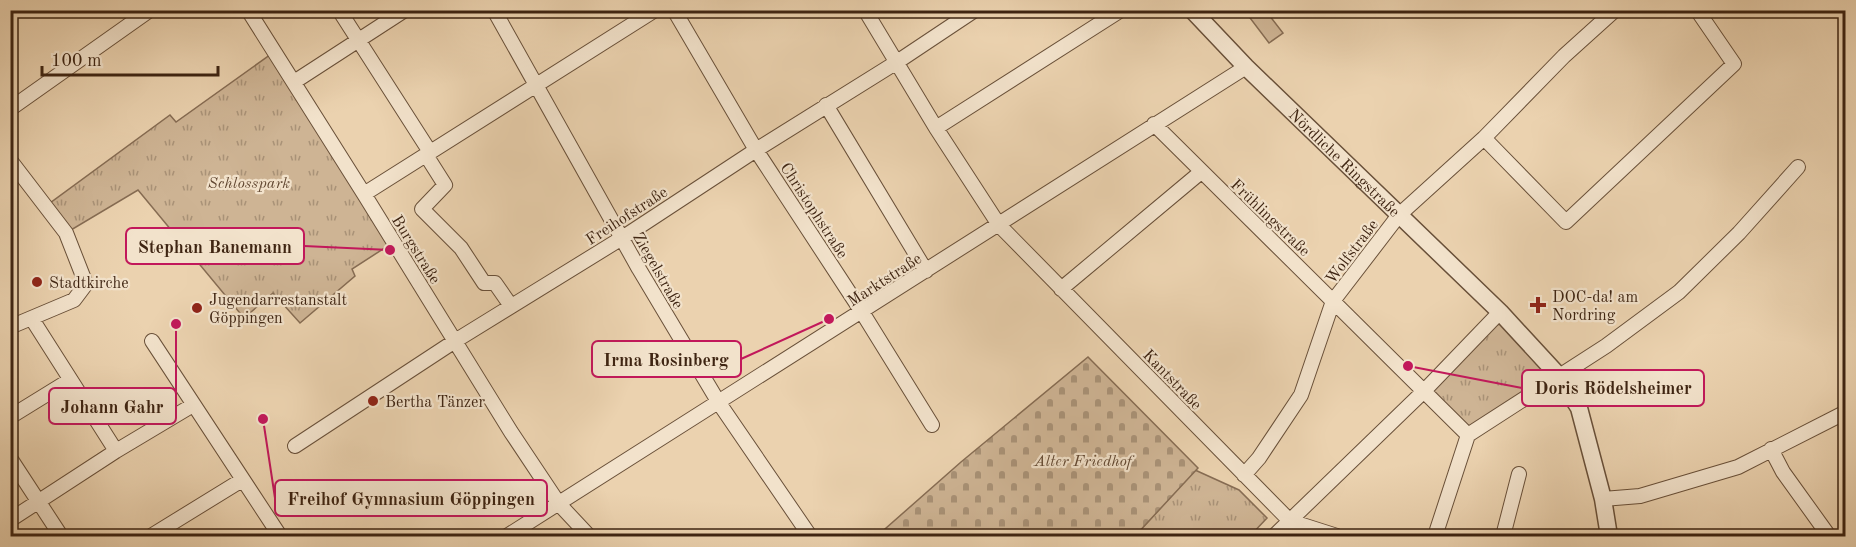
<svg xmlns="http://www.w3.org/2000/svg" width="1856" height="547" font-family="'Old Standard TT',serif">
<defs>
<pattern id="grass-tufts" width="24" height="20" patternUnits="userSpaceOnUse" patternTransform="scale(1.5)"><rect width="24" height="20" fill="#ceb494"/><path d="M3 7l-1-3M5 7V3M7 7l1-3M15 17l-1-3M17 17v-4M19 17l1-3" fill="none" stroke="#a99277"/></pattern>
<pattern id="cemetery-stones" width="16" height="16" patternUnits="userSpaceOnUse" patternTransform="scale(1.5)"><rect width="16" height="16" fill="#ceb494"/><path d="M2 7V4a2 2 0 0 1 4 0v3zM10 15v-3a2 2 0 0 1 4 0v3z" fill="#a99277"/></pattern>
</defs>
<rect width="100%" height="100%" fill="#ebd2af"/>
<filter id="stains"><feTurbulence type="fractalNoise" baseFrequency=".00333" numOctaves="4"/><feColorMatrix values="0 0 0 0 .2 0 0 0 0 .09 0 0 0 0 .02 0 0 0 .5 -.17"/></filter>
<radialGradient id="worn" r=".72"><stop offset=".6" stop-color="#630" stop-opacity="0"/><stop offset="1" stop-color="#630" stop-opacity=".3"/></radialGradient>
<!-- grass -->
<path fill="url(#grass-tufts)" stroke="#866c53" stroke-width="1.5" d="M 274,52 L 394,242 L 352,269 L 355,276 L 300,323 L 273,293 L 244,318 L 138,190 L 66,233 L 46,206 L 170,115 L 176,122 Z
M 1499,319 L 1552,374 L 1469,429 L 1433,390 Z
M 1195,470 L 1239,490 L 1267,518 L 1250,536 L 1135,536 Z"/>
<!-- cemetery -->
<path fill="url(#cemetery-stones)" stroke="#866c53" stroke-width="1.5" d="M 1088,357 L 1198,468 L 1135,536 L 877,536 L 961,462 Z"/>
<!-- garden -->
<path fill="#ceb494" stroke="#866c53" stroke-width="1.5" d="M 1251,11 L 1266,11 L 1283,33 L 1269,43 L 1247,14 Z"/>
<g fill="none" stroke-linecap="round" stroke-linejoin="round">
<defs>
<path id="minor" d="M 248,10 L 364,194 L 511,432 L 559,504 L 589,536
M 339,10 L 430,152
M 494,10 L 639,269 L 719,403 L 810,536
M 674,10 L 756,150 L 862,312 L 932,425
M 865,10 L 936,128 L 999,225 L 1290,521 L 1337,536
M 294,82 L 405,10
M 826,105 L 926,271
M 10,109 L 150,10
M 1154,124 L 1468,435
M 936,128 L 1121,10
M 1484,138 L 1566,222 L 1734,64 L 1697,10
M 426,155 L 445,185 L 422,209 L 461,248 L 484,283 L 495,283 L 511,306
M 10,160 L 66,233 L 86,284 L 74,300 L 10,327
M 364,194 L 655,10
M 1061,289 L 1201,172
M 32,319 L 116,451
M 152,341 L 280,536
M 10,417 L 70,380
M 295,446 L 455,341 L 622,238 L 756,150 L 897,62 L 975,10
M 1771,449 L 1783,472 L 1829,536
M 10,458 L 61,536
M 1244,475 L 1259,458 L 1301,395 L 1333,301 L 1399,215 L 1484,138 L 1564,56 L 1615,10
M 1603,499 L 1640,496 L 1738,467 L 1846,412
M 10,520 L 116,451 L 193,405
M 151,536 L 242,480
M 507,536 L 1246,67
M 1274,536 L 1424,391 L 1500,312
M 1435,536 L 1468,435 L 1606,346 L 1679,292 L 1739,233 L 1798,167
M 1503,536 L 1519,474"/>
<g id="tertiary">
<path id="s1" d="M 1192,10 L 1246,67 L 1500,312 L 1558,375 L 1579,408 L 1603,499 L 1609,536"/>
</g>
</defs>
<!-- minor casing -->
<use href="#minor" stroke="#695039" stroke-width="16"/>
<!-- tertiary casing -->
<use href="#tertiary" stroke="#695039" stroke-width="19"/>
<!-- minor -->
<use href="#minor" stroke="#f2e2cb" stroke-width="14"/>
<!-- tertiary -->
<use href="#tertiary" stroke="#f2e2cb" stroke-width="16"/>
</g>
<!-- markers -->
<g fill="#8f2418" stroke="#f2e2cb" stroke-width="2">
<circle cx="37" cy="282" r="6"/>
<path d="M1535 296h6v6h6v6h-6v6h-6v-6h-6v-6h6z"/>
<circle cx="197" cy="308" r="6"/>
<circle cx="373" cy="401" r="6"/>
</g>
<g text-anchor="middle" stroke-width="4.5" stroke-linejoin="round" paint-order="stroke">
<!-- street labels -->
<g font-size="16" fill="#3e2412" stroke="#f2e2cb">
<text dy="6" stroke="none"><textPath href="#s1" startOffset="216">Nördliche Ringstraße</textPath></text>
<text transform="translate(815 210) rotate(57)" y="6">Christophstraße</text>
<text transform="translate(626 215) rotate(-33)" y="6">Freihofstraße</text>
<text transform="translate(1271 217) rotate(44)" y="6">Frühlingstraße</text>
<text transform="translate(417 249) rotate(58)" y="6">Burgstraße</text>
<text transform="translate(1351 251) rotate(-53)" y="6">Wolfstraße</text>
<text transform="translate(659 270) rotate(60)" y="6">Ziegelstraße</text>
<text transform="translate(884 279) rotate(-33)" y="6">Marktstraße</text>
<text transform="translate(1173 379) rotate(46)" y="6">Kantstraße</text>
</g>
<!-- park labels -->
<g font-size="16" font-style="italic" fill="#624832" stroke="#f2e2cb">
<text x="249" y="188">Schlosspark</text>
<text x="1083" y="466">Alter Friedhof</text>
</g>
<!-- poi labels -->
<g font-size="16" fill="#3e2412" stroke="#f2e2cb" text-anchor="start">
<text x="49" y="288">Stadtkirche</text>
<text x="1552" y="302">DOC-da! am<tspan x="1552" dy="18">Nordring</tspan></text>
<text x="209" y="305">Jugendarrestanstalt<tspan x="209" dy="18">Göppingen</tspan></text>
<text x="385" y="407">Bertha Tänzer</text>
</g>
</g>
<!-- callouts -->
<path fill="none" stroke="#c2185b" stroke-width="2" d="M390 250L304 246M829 319L741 359M1408 366L1522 388M176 324L176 406M263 419L275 498"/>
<g fill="#c2185b" stroke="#f2e2cb" stroke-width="2">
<circle cx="390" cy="250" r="6"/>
<circle cx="829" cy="319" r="6"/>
<circle cx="1408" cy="366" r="6"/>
<circle cx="176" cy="324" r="6"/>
<circle cx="263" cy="419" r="6"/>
</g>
<g fill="#f2e2cb" stroke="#c2185b" stroke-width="2">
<rect x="126" y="228" width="178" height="36" rx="6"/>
<rect x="592" y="341" width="149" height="36" rx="6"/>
<rect x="1522" y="370" width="182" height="36" rx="6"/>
<rect x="49" y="388" width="127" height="36" rx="6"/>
<rect x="275" y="480" width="272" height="36" rx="6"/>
</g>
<g font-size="18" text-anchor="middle" font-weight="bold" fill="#3e2412">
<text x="215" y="253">Stephan Banemann</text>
<text x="666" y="366">Irma Rosinberg</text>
<text x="1613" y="394">Doris Rödelsheimer</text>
<text x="112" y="413">Johann Gahr</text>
<text x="411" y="505">Freihof Gymnasium Göppingen</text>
</g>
<!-- margin -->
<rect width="1856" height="547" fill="none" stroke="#ebd2af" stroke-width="36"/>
<rect x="12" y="12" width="1832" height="523" fill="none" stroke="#3e2412" stroke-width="3"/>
<rect x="18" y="18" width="1820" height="511" fill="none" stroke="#3e2412" stroke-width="1.5"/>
<!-- scale -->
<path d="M42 66v9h176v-9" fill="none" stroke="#3e2412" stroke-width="3"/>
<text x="51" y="66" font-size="18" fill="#3e2412" stroke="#f2e2cb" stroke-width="4.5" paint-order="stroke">100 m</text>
<rect width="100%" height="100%" filter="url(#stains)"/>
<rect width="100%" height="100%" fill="url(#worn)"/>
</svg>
